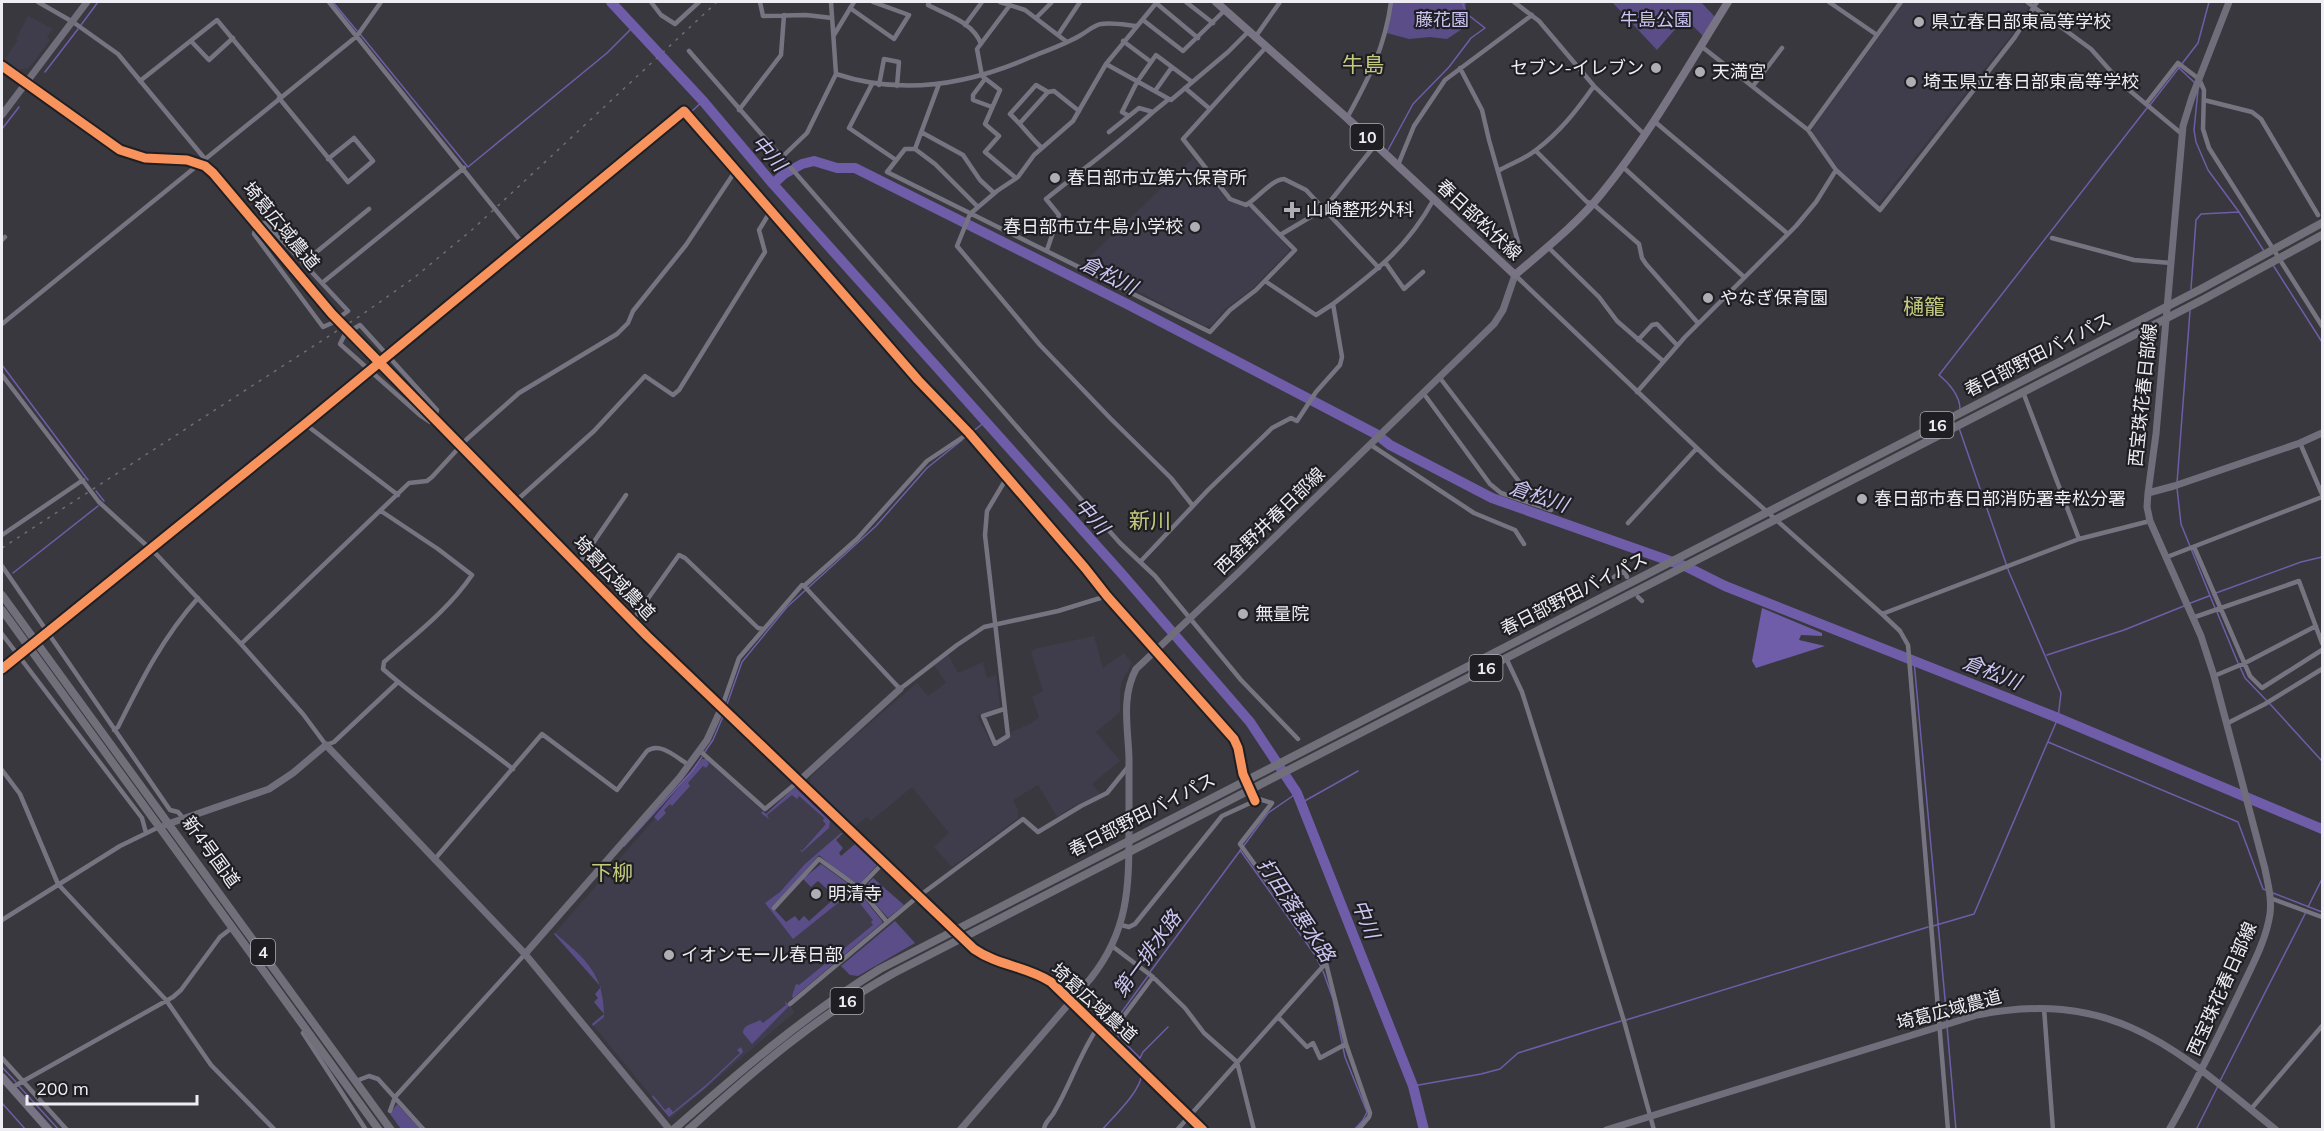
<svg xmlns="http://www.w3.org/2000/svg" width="2324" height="1131" font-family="Mulish,'Noto Sans JP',sans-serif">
<rect width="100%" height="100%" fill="#39383e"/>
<!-- built -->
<path fill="#3f3d4b" d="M 1904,2 L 2021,2 L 2029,7 L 2011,35 L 1880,202 L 1877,203 L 1838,168 L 1813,133 L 1813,128 Z
M 28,16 L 53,29 L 47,37 L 50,40 L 33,63 L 28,68 L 18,70 L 5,59 L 18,40 L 16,39 Z
M 1193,158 L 1225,198 L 1241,204 L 1246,201 L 1290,250 L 1251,290 L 1225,309 L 1212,325 L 1205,326 L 1083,263 Z
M 1094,636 L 1103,668 L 1124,653 L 1132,663 L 1123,679 L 1120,690 L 1120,712 L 1096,732 L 1120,761 L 1092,784 L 1100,794 L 1072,807 L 1057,817 L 1038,785 L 1013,800 L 1018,810 L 1018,818 L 952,867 L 934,847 L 949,833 L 912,787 L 871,821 L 867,817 L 854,827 L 810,784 L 810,777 L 856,735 L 917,683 L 928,696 L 946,683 L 934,665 L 948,654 L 958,673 L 983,662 L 987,678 L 996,675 L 1000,706 L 999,708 L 977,716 L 994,748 L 1011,735 L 1011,732 L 1030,724 L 1039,717 L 1032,697 L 1043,691 L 1031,653 L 1034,649 Z
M 702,759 L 706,759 L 766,814 L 795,787 L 843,833 L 836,840 L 843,848 L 839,853 L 841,856 L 855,844 L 877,865 L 858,884 L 839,872 L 819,855 L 773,908 L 786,922 L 795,916 L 799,921 L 804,916 L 809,921 L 836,897 L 857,890 L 882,921 L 882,923 L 787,1003 L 795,1012 L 670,1119 L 592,1024 L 604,1014 L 594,1002 L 598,998 L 595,994 L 601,987 L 554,934 L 649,825 Z"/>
<!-- green -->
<path fill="#5b4e88" d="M 1392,2 L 1466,2 L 1462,29 L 1447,39 L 1430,37 L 1409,39 L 1387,33 Z
M 1612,2 L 1701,2 L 1715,17 L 1703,36 L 1685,18 L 1657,50 Z
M 702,759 L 706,759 L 709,764 L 706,768 L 703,766 L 688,783 L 690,786 L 672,806 L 670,804 L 664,810 L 666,813 L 658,821 L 654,817 Z
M 795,787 L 830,821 L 829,828 L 802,852 L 799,849 L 802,851 L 826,824 L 823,821 L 824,818 L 799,796 L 797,799 L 792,795 L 767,815 L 769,819 L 761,813 L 763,811 L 766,814 Z
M 841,833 L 843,833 L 836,840 L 843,848 L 839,853 L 841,856 L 855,844 L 877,865 L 861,883 L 858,884 L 839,872 L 819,855 L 773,908 L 786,922 L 795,916 L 799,921 L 804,916 L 809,921 L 836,897 L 818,881 L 811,887 L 803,879 L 821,864 L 857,890 L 882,921 L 882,923 L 793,998 L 792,996 L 796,984 L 799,985 L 873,925 L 871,922 L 873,920 L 854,896 L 851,898 L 848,895 L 793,939 L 765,903 L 780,892 L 805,864 Z
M 873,878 L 904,905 L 888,918 L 864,891 L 865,887 Z
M 895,921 L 915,943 L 858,976 L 850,975 L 841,966 Z
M 555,933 C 586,960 604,973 604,1017 L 593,1026 L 592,1024 L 604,1014 L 594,1002 L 598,998 L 595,994 L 601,987 L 554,934 Z
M 785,1001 L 789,1006 L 752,1044 L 743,1033 C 743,1024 754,1024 760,1020 L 763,1023 L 786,1005 Z
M 741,1047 L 743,1052 L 704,1089 L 669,1117 L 652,1097 L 653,1095 L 665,1110 L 669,1107 L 673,1112 L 707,1084 L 740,1053 L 737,1050 Z
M 397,1104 L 420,1129 L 401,1129 L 390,1114 Z"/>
<!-- water -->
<path fill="#6f5da9" d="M 1762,608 L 1822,633 L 1822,636 L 1801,635 L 1799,640 L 1825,646 L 1756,668 L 1752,661 Z"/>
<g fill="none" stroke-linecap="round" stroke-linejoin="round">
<!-- stream -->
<path stroke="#6f5da9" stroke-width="1.5" d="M 333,2 L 357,31
M 81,25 L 98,2
M 360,34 L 468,167 L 607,53 L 634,26
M 2179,68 L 2195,83
M 45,72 L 78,29
M 2198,90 L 2194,130 L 2196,142 L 2208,170 L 2239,212 L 2264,251
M 2150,105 L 2198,43 L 2209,2
M 692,111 L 703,101
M 2,129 L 19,107
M 1388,150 L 1413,104 L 1449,67 L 1471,38 L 1485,28 L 1467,14 L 1462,2
M 549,229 L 680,121
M 2273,265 L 2322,342
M 2191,289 L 2196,220 L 2201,214 L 2239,212
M 394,356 L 485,281
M 2,365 L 88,480
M 1960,409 C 1960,396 1949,383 1939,375 L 2147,108
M 311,425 L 370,376
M 971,433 L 986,421
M 2177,483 L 2190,311
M 2177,488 L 2181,524 L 2215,608
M 96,491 L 104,501
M 160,547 L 307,428
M 13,573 L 98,506
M 116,582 L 146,558
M 2216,593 L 2301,562 L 2322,557
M 2188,604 L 2209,596
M 2217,612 L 2238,663
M 2047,655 L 2124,630 L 2184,606
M 1914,661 L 1947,1021
M 2240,667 L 2245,678 L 2267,701
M 2270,704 L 2322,761
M 726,707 L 742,662 L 787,607 L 876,526 L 927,468 L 962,440
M 2048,742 L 2238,822 L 2263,889 L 2266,890
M 704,753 L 713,740 L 724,714
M 1301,803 L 1358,771
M 624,846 L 692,771 L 702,757
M 1240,850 L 1315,955 L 1321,967
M 2273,893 L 2322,912
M 2308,907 L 2322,879
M 1933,926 L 1974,914 L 2058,718 L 2061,693 L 2009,572 L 1959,428
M 1323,971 L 1333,999 L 1345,1057 L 1367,1112 L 1363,1120 L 1354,1130
M 1150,972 L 1268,813 L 1297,793
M 1626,1020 L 1928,927
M 1947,1026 L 1956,1130
M 1140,1058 L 1143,1052 L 1168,1027
M 1141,1066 L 1139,1057 L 1110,1028 L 1148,976
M 2,1067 L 16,1082
M 2220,1081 L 2306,912
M 19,1086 L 59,1130
M 1413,1086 L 1481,1074 L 1500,1069 L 1518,1053 L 1621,1021
M 2,1103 L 26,1130
M 1102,1130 C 1112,1118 1143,1089 1141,1074
M 2196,1130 L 2218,1086"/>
<!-- river -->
<path stroke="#6f5da9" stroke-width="10" d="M 611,2 L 703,101 L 773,184 L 1122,574 L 1250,722 L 1297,793 L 1413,1086 L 1424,1130
M 773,184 L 784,174 L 802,164 L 814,161 L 837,168 L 855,168 L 1127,304 L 1376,434 L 1390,445 L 1492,498 L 1687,567 L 1725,586 L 2058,718 L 2322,829"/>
<!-- street-tunnel -->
<path stroke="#545359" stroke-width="4.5" stroke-dasharray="4.5 2" stroke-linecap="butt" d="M 1246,779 L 1255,801"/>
<!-- street -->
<path stroke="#767480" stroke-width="4.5" d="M 38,2 L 73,22 L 118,54 L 205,159
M 329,2 L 524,245
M 651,2 L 661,15 L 675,24 L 699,2
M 760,2 L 763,16 L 806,15 L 832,18
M 929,2 L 928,5 C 947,15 973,22 981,44
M 1000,2 L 1025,10 L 1067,42
M 1157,2 L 1106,64 L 1073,121 L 1034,155 L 1018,177 L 997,191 L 970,214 L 957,246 L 1040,345 L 1111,419 L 1171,478 L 1193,506
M 1186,2 L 1213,23
M 1514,2 L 1539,21 L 1594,86 L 1645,135
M 1829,2 L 1877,35
M 2027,2 L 2091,49 L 2123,85 L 2182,134
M 1156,3 L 1198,38
M 1010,5 L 977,49 L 982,76 L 1000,90 L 985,124 L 999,136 L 985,152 L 1016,178
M 850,8 L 894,39 L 909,15 L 873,2
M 1036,18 L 1052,2
M 1143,20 L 1183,51 L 1225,10
M 965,25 L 982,2
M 834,35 L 854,2
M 1058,35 L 1080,2
M 1256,36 L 1280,2
M 191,41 L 209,60 L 233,38
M 1123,41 L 1151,62
M 1267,46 L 1183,139 L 1230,199 L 1246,205 C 1258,198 1271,180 1284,179 L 1306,190 L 1379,268
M 1701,46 L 1808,130 L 1836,170 L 1880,210 L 2015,37 L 2037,2
M 689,51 L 1038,451 L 1120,543 L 1155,576 L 1241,680 L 1298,739
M 1106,64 L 1169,99
M 1460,68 L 1482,110 L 1489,140 L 1520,249
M 836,74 C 902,96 970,84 1031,57 C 1048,50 1066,44 1081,35 C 1088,31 1094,25 1101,24 C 1112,22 1126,25 1137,26
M 985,79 L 973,95 L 973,100 L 992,107
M 140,81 L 217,20 L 281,97
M 872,84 L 849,128 L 896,160
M 879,85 L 884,59 L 899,62 L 897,86
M 1753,86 L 1782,48
M 1185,88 L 1210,109
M 1155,91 L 1172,67
M 279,98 L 348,182 L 373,161 L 354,138 L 328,159
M 2204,100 L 2252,112 L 2261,119 L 2318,215
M 2146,104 L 2178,63 L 2199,79 L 2204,90 L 2203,129 L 2209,148 L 2322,326
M 739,110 L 781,55 L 784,15
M 684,111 L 918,380 L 969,433 L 1085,568 L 1107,596 L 1234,739 L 1238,748 L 1243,774
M 1129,116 L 1122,112 L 1137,82 L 1156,55 L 1192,82
M 1347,118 C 1369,78 1385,47 1391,2
M 1654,121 L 1788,234
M 1020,123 L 1048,92
M 1808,130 L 1901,2
M 921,132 L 963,155 L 980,180 L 994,193
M 1109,132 L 1139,108 L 1153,112 L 1169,99 L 1171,100 L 1228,52 L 1249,31
M 1042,148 C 1030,137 1022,125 1010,114 L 1036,85 L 1048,92 L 1054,91 L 1079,111
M 915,149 L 939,84
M 1536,151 L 1587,202 L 1593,204 L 1639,244 L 1642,258 L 1646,264 L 1698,323
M 781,158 L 807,133 L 836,74 L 831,2
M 1398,165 L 1414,126 L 1445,80 L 1532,15
M 1623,167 L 1744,277
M 1498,171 C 1510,164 1525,159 1536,150 C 1560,132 1577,110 1594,86
M 1249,203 L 1280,235
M 978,207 L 935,164 L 915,149 L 905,149 L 887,172 L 1210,332 L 1230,310 L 1256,290 L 1295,250 L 1280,235 L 1324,209 L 1376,144
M 257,223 L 266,223 L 348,311 L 332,323 L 323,327 L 254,234 Z
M 2052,238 L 2134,260 L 2171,263
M 2,240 L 5,237
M 1548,247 L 1599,297 L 1617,321 L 1663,361
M 1047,250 L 1059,215 L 1046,199 C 1082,170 1119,143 1153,112
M 1385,262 L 1404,289 L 1423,272
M 303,263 L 369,209
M 1515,275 L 1720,470 L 1882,614 L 1900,631 L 1908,645 L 1948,1130
M 1265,281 L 1316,315 L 1333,304
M 322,283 L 464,168
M 2,324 L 357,36 L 381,2
M 360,325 L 437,410 L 435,418 L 430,422 L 421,416 L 340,344 L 345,334 Z
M 1638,340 L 1652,325 L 1657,324 L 1677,345
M 2,375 L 99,502 L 157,555 L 241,644 L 303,714 L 326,745 L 334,742 L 398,682
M 1440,378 L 1537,505
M 1637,392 L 1685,337 L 1796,226 L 1816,202 L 1836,170
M 2023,392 L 2079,539
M 1424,394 L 1490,484 L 1501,493 L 1551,510
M 305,424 L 398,495
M 2300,443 L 2322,494
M 1371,445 L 1474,513 L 1515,530 L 1524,544
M 516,501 L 594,431 L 645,376 L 673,395 L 679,390 L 765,252 L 759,230 L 770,212
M 381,511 L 438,549 L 472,575 C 448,610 416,634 384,662 L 383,669 C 424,705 470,735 513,769
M 1628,523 L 1697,448
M 2,535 L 83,480
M 2194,547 L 2250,676 L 2262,688 L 2322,650
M 2167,557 L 2322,497
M 1141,561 L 1208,490 L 1272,428 L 1291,418 L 1297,421 L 1316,392 L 1340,365 L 1342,357 L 1333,304 C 1376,271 1407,248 1434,199
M 578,565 L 626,495
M 2,566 L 170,810 L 178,812 L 184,819
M 1614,577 L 1624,571 L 1627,577
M 804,586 L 900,689 L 957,645 L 984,627 L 1058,611 L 1107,596
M 1638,597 L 1642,601
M 1882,614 L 2079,539 L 2150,521
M 2192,618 L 2299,581 L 2322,643
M 632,621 L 679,555 L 685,558 L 758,628 L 763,629
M 2,634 L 142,818 L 146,833
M 241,644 L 409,483 L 427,481 L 432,477 L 467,439 L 519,393 L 617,334 L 628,323 L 633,311 L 686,245 L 736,170
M 1506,658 L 1522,692 L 1544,762 L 1624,1021 L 1654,1130
M 2214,676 L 2245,663 L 2316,626
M 722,707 L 739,658 L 802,585 L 804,586 L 857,539 L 927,461 L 969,433
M 1004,709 L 983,716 L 995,744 L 1008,736 L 985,535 L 987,511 L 1006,479
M 2226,724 L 2265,704 L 2322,669
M 114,730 L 118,727 C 141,681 163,637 198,598
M 700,751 L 765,809 L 799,781
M 2,770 L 20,794 L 58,884 L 166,1000 L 211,1065 L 275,1130
M 434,860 L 542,734 L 617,790 L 647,751 C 660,741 677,758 689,765
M 859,888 L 884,862
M 2270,898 L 2322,917
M 774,908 L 819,859 L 859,888 L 887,922
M 2,920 L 120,846 L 159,827
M 1121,925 L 1129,927 L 1135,924 L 1222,816 L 1259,799 L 1272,803 L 1240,844 L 1326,963 L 1346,1044 L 1370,1113 L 1369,1117 L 1358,1130
M 1112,946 L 1153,977 L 1185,1008 L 1204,1033 L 1237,1062 L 1254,1130
M 790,1004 L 915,899 L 1023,819 L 1038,832 L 1081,806 L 1107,793 L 1128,767
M 2044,1008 L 2053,1130
M 1278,1017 L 1307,1047 L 1313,1043 L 1320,1058 L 1346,1044
M 303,1033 L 366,1130
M 1108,1037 L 1153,977
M 2,1058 L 67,1130
M 356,1081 L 369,1076 L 378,1079 L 424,1130
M 11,1088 L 173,997 L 181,990 L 220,937 L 233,927
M 2251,1109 L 2322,1026
M 390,1111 L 395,1097 L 525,954
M 1044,1130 C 1044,1123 1049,1120 1053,1114 C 1070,1086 1079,1055 1098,1027
M 1177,1130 L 1326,963"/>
<!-- secondary -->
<path stroke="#706e7a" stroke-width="7" d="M 2,66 L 120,150 L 145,158 L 187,160 L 205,166 L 213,173 L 332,314
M 2,115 L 87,2
M 400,384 L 647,636 L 974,949 C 998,966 1027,966 1051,982 L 1203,1130
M 2148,493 L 2174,486 L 2300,443 L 2322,433
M 49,632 L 524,245 L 684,111
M 2,669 L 18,656
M 799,781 L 900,689
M 165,825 L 269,789 L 293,773 L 326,745 L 525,954 L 670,1130
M 525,954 L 680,777 L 707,740 L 722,707
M 960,1130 L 1091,978 C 1128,931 1129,889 1129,831 C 1129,807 1129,782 1129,758 C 1128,727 1121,697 1136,669 L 1238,573 L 1494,324 L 1503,310 L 1515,275
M 1606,1130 L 1977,1015 C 2115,988 2176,1049 2276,1130
M 2169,1130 C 2196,1083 2219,1035 2242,987 C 2253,964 2266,940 2270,914 C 2272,899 2268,884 2265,869 L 2214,676 L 2201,636 L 2150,521 L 2147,507 L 2148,493 L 2156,434 L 2183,126 L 2192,97 L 2229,2"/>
<!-- primary -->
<path stroke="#787483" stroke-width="8" d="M 1216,2 L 1347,118 L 1515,275 C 1545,249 1577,224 1602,193 C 1650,134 1688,66 1728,2
M 2,1077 L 49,1130"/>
<!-- highway -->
<path stroke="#716f7a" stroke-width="8" d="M 2,595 L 391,1130
M 2,610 L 379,1130
M 673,1130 C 739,1072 805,1015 880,969 L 2201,289 L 2322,223
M 688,1130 C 753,1071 818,1015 894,973 L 2204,299 L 2322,235"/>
<!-- rail -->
<path stroke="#6f6e74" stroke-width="1.5" stroke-dasharray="3 6" stroke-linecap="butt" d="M 2,548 L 363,314 L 415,277 L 473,229 L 717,2"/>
<!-- secondary-bridge -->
<path stroke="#706e7a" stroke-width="7" d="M 332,314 L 400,384"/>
<defs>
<path id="cycleway" d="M 2,66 L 120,150 L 145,158 L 187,160 L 205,166 L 213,173 L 332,314 L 647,636 L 974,949 C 998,966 1027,966 1051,982 L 1203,1130
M 2,669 L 305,424 L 684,111 L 918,380 L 969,433 L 1085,568 L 1107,596 L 1234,739 L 1238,748 L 1243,774 L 1255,801"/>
</defs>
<!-- cycleway casing -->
<use href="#cycleway" stroke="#1f1f23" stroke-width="13"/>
<!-- cycleway -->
<use href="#cycleway" stroke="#f8935d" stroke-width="9"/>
</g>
<!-- markers -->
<g fill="#afaeb4" stroke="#1f1f23" stroke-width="2">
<circle cx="1919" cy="22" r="6"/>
<circle cx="1656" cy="68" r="6"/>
<circle cx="1700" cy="72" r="6"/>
<circle cx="1911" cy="82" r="6"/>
<circle cx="1055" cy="178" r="6"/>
<path d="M1289 201h6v6h6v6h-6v6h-6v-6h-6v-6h6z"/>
<circle cx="1195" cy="227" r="6"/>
<circle cx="1708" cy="298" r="6"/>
<circle cx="1862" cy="499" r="6"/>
<circle cx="1243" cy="614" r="6"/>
<circle cx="816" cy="894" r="6"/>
<circle cx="669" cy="955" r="6"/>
</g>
<g text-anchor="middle" stroke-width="4.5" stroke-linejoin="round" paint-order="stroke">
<!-- shield labels -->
<g fill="#1f1f23" stroke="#b0afb5" stroke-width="1.5">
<rect x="1350.5" y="124" width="33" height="26" rx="4.5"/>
<rect x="1920.5" y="412" width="33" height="26" rx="4.5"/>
<rect x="1469.5" y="655" width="33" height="26" rx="4.5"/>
<rect x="251" y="939" width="24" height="26" rx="4.5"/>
<rect x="830.5" y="988" width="33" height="26" rx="4.5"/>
</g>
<g font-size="16" font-weight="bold" fill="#eeedf3">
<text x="1367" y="143">10</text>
<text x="1937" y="431">16</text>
<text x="1486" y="674">16</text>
<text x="263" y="958">4</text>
<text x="847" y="1007">16</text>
</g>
<!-- park labels -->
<g font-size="18" fill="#ccc5f2" stroke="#1f1f23">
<text x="1442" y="26">藤花園</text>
<text x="1656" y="26">牛島公園</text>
</g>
<!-- poi labels -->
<g font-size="18" fill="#eeedf3" stroke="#1f1f23" text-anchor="start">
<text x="1931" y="28">県立春日部東高等学校</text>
<text x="1644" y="74" text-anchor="end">セブン-イレブン</text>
<text x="1712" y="78">天満宮</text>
<text x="1923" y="88">埼玉県立春日部東高等学校</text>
<text x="1067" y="184">春日部市立第六保育所</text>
<text x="1306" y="216">山崎整形外科</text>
<text x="1183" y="233" text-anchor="end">春日部市立牛島小学校</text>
<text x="1720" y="304">やなぎ保育園</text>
<text x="1874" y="505">春日部市春日部消防署幸松分署</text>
<text x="1255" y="620">無量院</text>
<text x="828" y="900">明清寺</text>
<text x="681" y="961">イオンモール春日部</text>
</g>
<!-- street labels -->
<g font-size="18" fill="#eeedf3" stroke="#1f1f23">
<text transform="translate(1479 220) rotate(43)" y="6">春日部松伏線</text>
<text transform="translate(281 226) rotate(50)" y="6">埼葛広域農道</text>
<text transform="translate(2038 355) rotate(-27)" y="6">春日部野田バイパス</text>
<text transform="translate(2143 395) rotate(-84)" y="6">西宝珠花春日部線</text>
<text transform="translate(1270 521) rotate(-44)" y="6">西金野井春日部線</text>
<text transform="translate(614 578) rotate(46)" y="6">埼葛広域農道</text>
<text transform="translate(1574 594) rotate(-27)" y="6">春日部野田バイパス</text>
<text transform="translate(1142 815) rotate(-27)" y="6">春日部野田バイパス</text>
<text transform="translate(211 852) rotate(54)" y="6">新4号国道</text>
<text transform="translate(2222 989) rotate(-66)" y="6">西宝珠花春日部線</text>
<text transform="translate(1094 1003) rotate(42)" y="6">埼葛広域農道</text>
<text transform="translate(1949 1010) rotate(-15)" y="6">埼葛広域農道</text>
</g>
<!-- water labels -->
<g font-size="20" font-style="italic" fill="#cdc6f3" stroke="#1f1f23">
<text transform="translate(769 153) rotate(48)" y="7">中川</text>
<text transform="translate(1109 275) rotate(27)" y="7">倉松川</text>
<text transform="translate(1539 496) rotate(19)" y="7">倉松川</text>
<text transform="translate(1092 516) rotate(48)" y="7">中川</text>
<text transform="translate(1992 672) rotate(22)" y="7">倉松川</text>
<text transform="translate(1296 910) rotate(56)" y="7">打田落悪水路</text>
<text transform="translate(1366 919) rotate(68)" y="7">中川</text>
<text transform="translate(1147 954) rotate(-54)" y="7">第一排水路</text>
</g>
<!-- quarter labels -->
<g font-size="21" fill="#c4ca7d" stroke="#1f1f23">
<text x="1363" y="72">牛島</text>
<text x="1924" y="314">樋籠</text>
<text x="1150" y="528">新川</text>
<text x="612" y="880">下柳</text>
</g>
</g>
<!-- border -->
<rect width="2324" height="1131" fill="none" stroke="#eeedf3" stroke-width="6"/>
<!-- scale -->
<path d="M27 1095v9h170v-9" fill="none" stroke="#eeedf3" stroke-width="3"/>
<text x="36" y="1095" font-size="18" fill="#eeedf3" stroke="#1f1f23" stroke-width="4.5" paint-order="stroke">200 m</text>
</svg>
